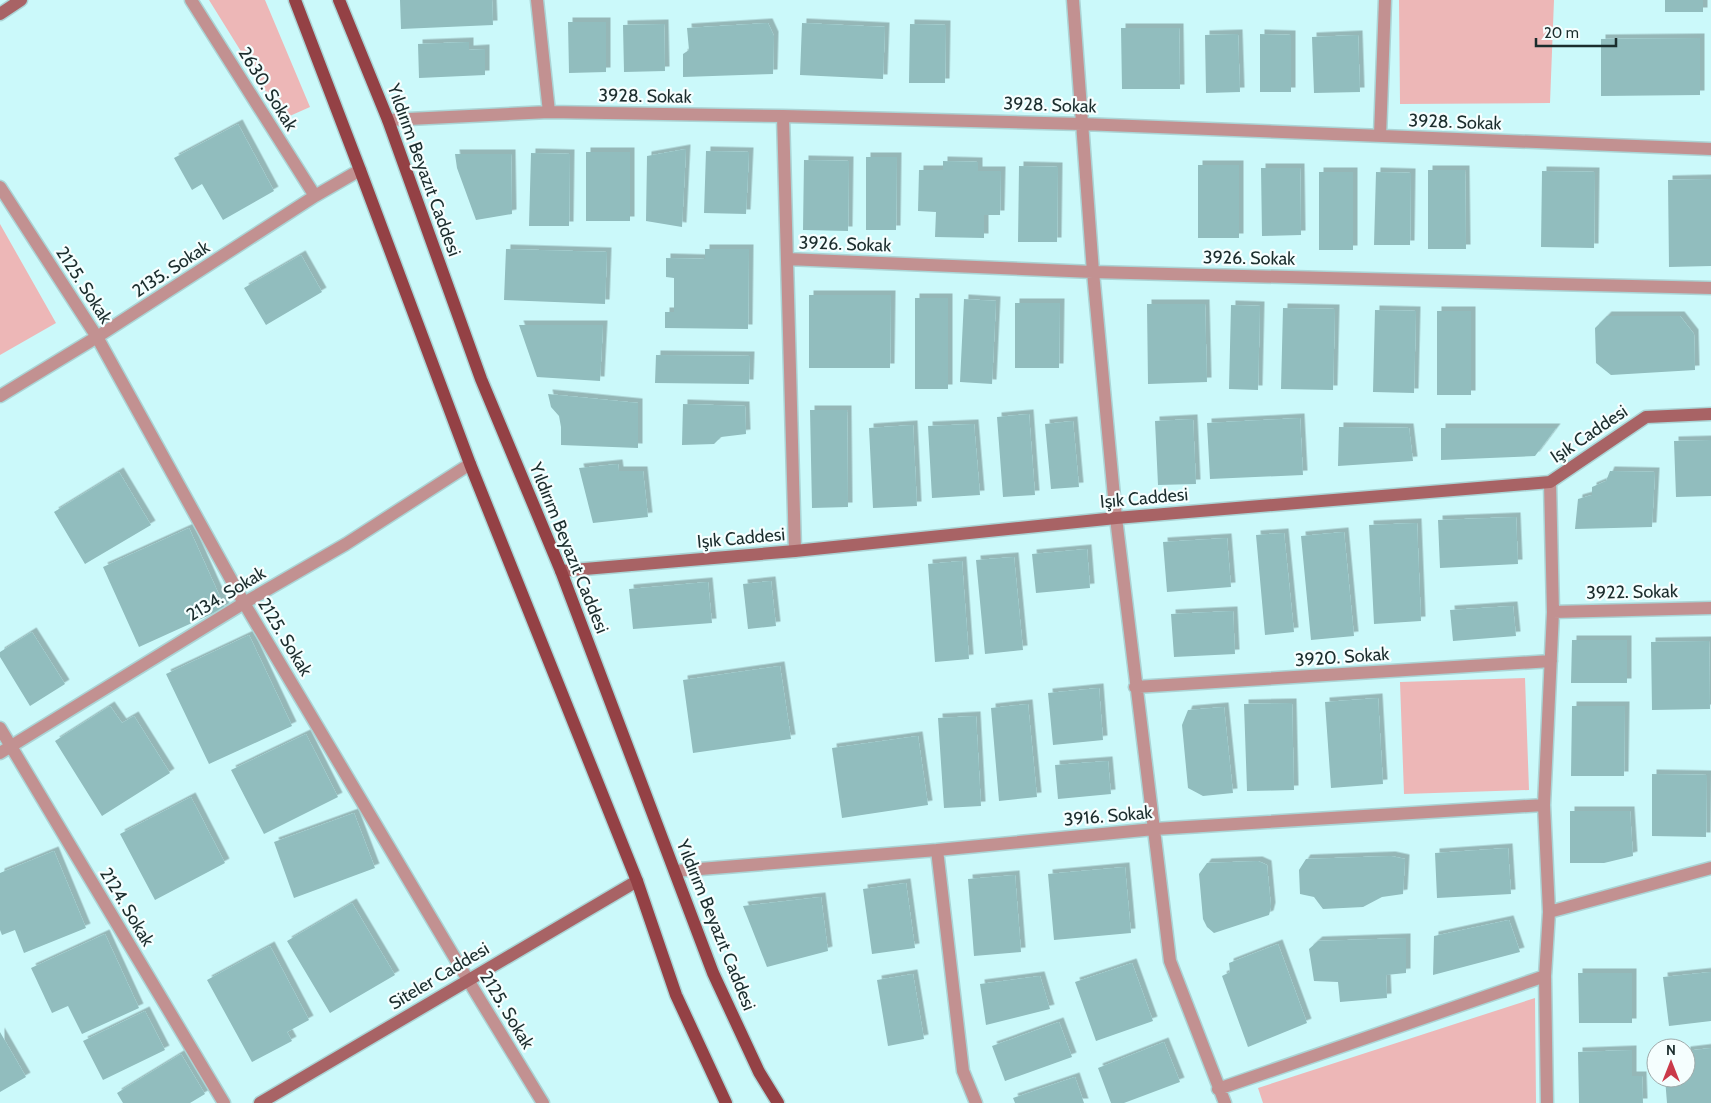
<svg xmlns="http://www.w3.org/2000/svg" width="1711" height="1103" font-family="Cabin,sans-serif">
<defs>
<filter id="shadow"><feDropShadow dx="4.5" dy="-4.5" stdDeviation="0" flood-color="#0004"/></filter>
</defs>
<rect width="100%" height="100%" fill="#cbf9fa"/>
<!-- green -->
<path fill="#edb7b7" d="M 209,0 L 265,0 L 310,107 L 283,119 Z
M 1399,0 L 1554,0 L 1550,103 L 1400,104 Z
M 0,224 L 56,323 L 0,355 Z
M 1525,678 L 1529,790 L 1404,794 L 1400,682 Z
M 1535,998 L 1536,1103 L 1263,1103 L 1258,1088 Z"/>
<!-- building -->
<path fill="#91bdbe" filter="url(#shadow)" d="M 400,0 L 492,0 L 493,25 L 401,29 Z
M 1665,0 L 1703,0 L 1703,12 L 1665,12 Z
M 568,22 L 606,22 L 606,72 L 569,73 Z
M 768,23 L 774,36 L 773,74 L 683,77 L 683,54 L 689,50 L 687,28 Z
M 802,23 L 885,27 L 883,79 L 800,75 Z
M 664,24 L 665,71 L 624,72 L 623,25 Z
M 910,24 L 946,25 L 945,83 L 909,83 Z
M 1121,28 L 1179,28 L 1180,89 L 1122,89 Z
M 1238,34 L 1240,92 L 1206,93 L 1205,35 Z
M 1260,34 L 1291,35 L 1291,92 L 1260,92 Z
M 1358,35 L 1360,92 L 1314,93 L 1312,37 Z
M 1700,38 L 1700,95 L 1601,96 L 1601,39 Z
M 469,42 L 469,50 L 485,49 L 485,75 L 419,78 L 418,44 Z
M 238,124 L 274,191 L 223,220 L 202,184 L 192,190 L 174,158 Z
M 686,149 L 682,227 L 646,221 L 647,156 Z
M 706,151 L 749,152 L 746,214 L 704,213 Z
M 586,152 L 630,152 L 630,221 L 586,221 Z
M 531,153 L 570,154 L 569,226 L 529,226 Z
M 455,154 L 511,154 L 512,214 L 476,220 L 457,168 Z
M 866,157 L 897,157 L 896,230 L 866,230 Z
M 804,160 L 849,161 L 848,231 L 803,230 Z
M 943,161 L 978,162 L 978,171 L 1001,171 L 1000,215 L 984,215 L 984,238 L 935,237 L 936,212 L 918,211 L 919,170 L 943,170 Z
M 1198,165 L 1239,165 L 1239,238 L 1198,238 Z
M 1019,166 L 1058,167 L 1057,242 L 1018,242 Z
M 1261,168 L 1300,168 L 1301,235 L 1262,236 Z
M 1428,170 L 1465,170 L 1466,249 L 1428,249 Z
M 1542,171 L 1595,172 L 1594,248 L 1541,247 Z
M 1319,172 L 1353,172 L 1353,250 L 1319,250 Z
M 1376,172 L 1411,173 L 1410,245 L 1374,245 Z
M 1711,179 L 1711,266 L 1669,267 L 1668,180 Z
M 506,249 L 607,252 L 605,304 L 504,300 Z
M 705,249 L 749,249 L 748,329 L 665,328 L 665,312 L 674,312 L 674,278 L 666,277 L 666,258 L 705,259 Z
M 301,255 L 322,292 L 266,325 L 244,288 Z
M 809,295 L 891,295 L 890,368 L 809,368 Z
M 915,298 L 948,298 L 948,389 L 915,389 Z
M 964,299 L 996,301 L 992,384 L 960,382 Z
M 1015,303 L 1060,303 L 1059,368 L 1015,368 Z
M 1147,304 L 1205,304 L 1207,382 L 1148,384 Z
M 1231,305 L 1260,306 L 1258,390 L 1229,389 Z
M 1283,308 L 1335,309 L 1333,390 L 1281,389 Z
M 1375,310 L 1416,311 L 1414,393 L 1373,392 Z
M 1437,311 L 1471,311 L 1471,395 L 1437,395 Z
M 1607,316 L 1680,316 L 1694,334 L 1695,370 L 1611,375 L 1596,363 L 1595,328 Z
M 519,325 L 603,325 L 600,381 L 537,377 Z
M 656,355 L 750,356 L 749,384 L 655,383 Z
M 548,394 L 638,403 L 638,448 L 561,445 L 561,427 L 559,416 L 551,407 Z
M 683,404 L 745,406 L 746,434 L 721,437 L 714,444 L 682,445 Z
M 810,410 L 847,410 L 848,507 L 812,508 Z
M 1029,414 L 1035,495 L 1003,497 L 997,417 Z
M 1300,418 L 1303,475 L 1210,479 L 1207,423 Z
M 1193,419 L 1196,484 L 1158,485 L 1155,421 Z
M 1073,421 L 1079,487 L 1051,489 L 1045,424 Z
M 974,424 L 980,495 L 932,498 L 928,426 Z
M 913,425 L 917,506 L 873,508 L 869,428 Z
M 1339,427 L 1409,428 L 1413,461 L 1338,466 Z
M 1441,428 L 1556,428 L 1535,456 L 1441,460 Z
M 1711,440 L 1711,496 L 1676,497 L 1674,441 Z
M 618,464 L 619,471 L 643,471 L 648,517 L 593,523 L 579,468 Z
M 1610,471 L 1655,472 L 1652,527 L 1575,529 L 1578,499 L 1592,495 L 1592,487 L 1606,481 Z
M 119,472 L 151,525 L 85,564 L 54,512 Z
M 1516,517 L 1518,564 L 1440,568 L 1438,520 Z
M 1417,523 L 1421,621 L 1374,624 L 1369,525 Z
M 189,528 L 225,608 L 139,647 L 103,567 Z
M 1344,532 L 1354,636 L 1311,640 L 1301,536 Z
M 1284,533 L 1294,632 L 1265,635 L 1256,535 Z
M 1227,538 L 1231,587 L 1167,592 L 1163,542 Z
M 1087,549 L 1090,588 L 1036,593 L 1032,554 Z
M 1014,557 L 1023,650 L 985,654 L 976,560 Z
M 962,561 L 969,659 L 935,662 L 928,564 Z
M 771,581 L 776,626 L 748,629 L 743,584 Z
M 708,582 L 712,623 L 633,629 L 629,589 Z
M 1513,606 L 1516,636 L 1453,641 L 1450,610 Z
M 1233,611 L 1235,654 L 1174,657 L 1171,614 Z
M 32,632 L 65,684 L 30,706 L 0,657 L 0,652 Z
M 249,635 L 292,726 L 209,764 L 166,674 Z
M 1572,640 L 1627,640 L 1627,683 L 1571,683 Z
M 1709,641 L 1710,709 L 1652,710 L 1651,642 Z
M 780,666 L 791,739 L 693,753 L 683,680 Z
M 1099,688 L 1103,740 L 1053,745 L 1048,693 Z
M 1378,698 L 1383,784 L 1331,788 L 1325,702 Z
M 1292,703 L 1294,790 L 1247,791 L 1244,704 Z
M 1028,704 L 1037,797 L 999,801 L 991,708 Z
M 110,706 L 122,723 L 134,716 L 170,773 L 102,816 L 55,741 Z
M 1572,706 L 1625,706 L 1624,776 L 1571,776 Z
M 1224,707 L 1233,793 L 1203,796 L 1188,788 L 1182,725 L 1188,710 Z
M 976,716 L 981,806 L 944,808 L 938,718 Z
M 306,734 L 338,797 L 264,834 L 231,770 Z
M 918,736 L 928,805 L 842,818 L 832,748 Z
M 1108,761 L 1111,794 L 1058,799 L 1055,765 Z
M 1652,774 L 1707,775 L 1706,837 L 1652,836 Z
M 191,797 L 225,863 L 155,900 L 120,834 Z
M 1570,811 L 1630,811 L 1633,856 L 1604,863 L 1570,863 Z
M 354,813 L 375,868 L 294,898 L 274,842 Z
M 1508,848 L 1511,894 L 1437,898 L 1435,853 Z
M 54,851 L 86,928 L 24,953 L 15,930 L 2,935 L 0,930 L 0,873 Z
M 1391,856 L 1405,859 L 1403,894 L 1382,897 L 1363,907 L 1323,909 L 1314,897 L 1300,894 L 1299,870 L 1306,859 Z
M 1258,861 L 1267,865 L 1271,907 L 1269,915 L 1214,933 L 1207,927 L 1203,919 L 1199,874 L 1207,863 Z
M 1125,867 L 1131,933 L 1054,940 L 1048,874 Z
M 1015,875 L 1021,952 L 974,956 L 968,879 Z
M 906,883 L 915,948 L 872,954 L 863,889 Z
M 821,897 L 828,951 L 767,967 L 743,906 Z
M 352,903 L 395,975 L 330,1013 L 287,941 Z
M 1509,920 L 1520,952 L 1433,975 L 1434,936 Z
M 105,934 L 139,1008 L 82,1034 L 68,1006 L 52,1013 L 31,968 Z
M 1406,938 L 1406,973 L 1386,975 L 1387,998 L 1340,1002 L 1338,982 L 1314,981 L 1309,949 L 1318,941 Z
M 1278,944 L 1307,1023 L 1248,1047 L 1222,976 L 1230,972 L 1229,963 Z
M 270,946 L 309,1020 L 287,1032 L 292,1041 L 252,1062 L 207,980 Z
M 1132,963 L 1153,1021 L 1096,1041 L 1075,982 Z
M 1711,972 L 1711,1021 L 1669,1026 L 1663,977 Z
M 1578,973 L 1632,973 L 1632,1023 L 1579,1023 Z
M 913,974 L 924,1039 L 888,1046 L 877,980 Z
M 1040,976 L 1050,1009 L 986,1025 L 980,984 Z
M 145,1011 L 165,1050 L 103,1080 L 83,1041 Z
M 1059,1022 L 1072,1057 L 1005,1081 L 992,1046 Z
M 0,1032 L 26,1077 L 0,1092 Z
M 1164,1042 L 1180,1082 L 1124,1103 L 1111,1103 L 1098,1068 Z
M 1711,1048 L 1711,1103 L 1667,1103 L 1665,1078 L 1686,1078 L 1686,1051 Z
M 1632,1050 L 1632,1076 L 1642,1076 L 1643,1103 L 1579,1103 L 1578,1052 Z
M 181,1054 L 205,1094 L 190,1103 L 123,1103 L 117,1093 Z
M 1075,1077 L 1084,1103 L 1015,1103 L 1013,1098 Z"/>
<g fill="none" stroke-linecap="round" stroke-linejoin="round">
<defs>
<path id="street" d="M 191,0 L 315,196
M 537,0 L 549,112
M 1073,0 L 1093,272 L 1116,518 L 1170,961 L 1225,1103
M 783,116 L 795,551
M 388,120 L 549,112 L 783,116 L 1082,124 L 1711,149
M 1380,136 L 1385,0
M 0,187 L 97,337 L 244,603 L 468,980 L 543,1103
M 787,259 L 1093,272 L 1711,288
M 0,396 L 97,337 L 315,196 L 360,170
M 1553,612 L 1711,608
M 1135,687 L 1551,661
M 0,728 L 224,1103
M 0,753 L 244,603 L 346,544 L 470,464
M 937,850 L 963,1071 L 976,1103
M 675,871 L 937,850 L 1154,829 L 1544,805
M 1549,912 L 1711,868
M 1218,1089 L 1545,976
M 1547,1103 L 1545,976 L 1549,912 L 1544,805 L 1553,612 L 1550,482"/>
<path id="secondary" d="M 0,14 L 21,0
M 561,571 L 795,551 L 1116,518 L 1550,482 L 1646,417 L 1711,414
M 260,1103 L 637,881"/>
<path id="primary" d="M 295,0 L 360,170 L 470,464 L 637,881 L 676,995 L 726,1103
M 339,0 L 388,120 L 481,379 L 561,571 L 713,973 L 759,1072 L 778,1103"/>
</defs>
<!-- street casing -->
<use href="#street" stroke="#abd4d5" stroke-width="15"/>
<!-- secondary casing -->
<use href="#secondary" stroke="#abd4d5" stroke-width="15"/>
<!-- primary casing -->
<use href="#primary" stroke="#abd4d5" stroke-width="15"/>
<!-- street -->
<use href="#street" stroke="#c29191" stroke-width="12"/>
<!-- secondary -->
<use href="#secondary" stroke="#a86365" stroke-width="12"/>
<!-- primary -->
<use href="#primary" stroke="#944145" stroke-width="12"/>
</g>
<g text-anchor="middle" stroke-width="4.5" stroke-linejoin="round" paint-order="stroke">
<!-- street labels -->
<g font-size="18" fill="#1b2d2d" stroke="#f5fefe">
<text transform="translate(268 89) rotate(58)" y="6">2630. Sokak</text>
<text transform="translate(645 96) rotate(1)" y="6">3928. Sokak</text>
<text transform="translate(1050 105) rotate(2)" y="6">3928. Sokak</text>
<text transform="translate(1455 122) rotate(2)" y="6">3928. Sokak</text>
<text transform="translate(424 170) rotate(70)" y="6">Yıldırım Beyazıt Caddesi</text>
<text transform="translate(845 244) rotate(2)" y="6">3926. Sokak</text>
<text transform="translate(1249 258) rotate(1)" y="6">3926. Sokak</text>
<text transform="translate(171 269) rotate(-33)" y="6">2135. Sokak</text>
<text transform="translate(84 285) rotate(57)" y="6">2125. Sokak</text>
<text transform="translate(1589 434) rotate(-34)" y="6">Işık Caddesi</text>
<text transform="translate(1144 498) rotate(-5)" y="6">Işık Caddesi</text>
<text transform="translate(741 538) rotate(-5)" y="6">Işık Caddesi</text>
<text transform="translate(569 548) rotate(68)" y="6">Yıldırım Beyazıt Caddesi</text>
<text transform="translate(1632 592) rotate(-1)" y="6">3922. Sokak</text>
<text transform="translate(226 594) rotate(-31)" y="6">2134. Sokak</text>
<text transform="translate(285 637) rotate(59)" y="6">2125. Sokak</text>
<text transform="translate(1342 657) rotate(-4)" y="6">3920. Sokak</text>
<text transform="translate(1108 816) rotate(-5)" y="6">3916. Sokak</text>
<text transform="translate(127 907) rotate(59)" y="6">2124. Sokak</text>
<text transform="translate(716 925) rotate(68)" y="6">Yıldırım Beyazıt Caddesi</text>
<text transform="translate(439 976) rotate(-31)" y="6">Siteler Caddesi</text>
<text transform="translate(507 1010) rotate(59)" y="6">2125. Sokak</text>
</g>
</g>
<!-- north arrow -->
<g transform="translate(1671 1063)"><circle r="24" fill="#f5fefe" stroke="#9eaaaa"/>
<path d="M0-4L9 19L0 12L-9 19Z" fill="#ca3a4a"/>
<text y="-8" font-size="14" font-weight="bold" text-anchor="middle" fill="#1b2d2d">N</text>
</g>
<!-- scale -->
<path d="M1536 38v8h80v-8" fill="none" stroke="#1b2d2d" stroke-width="2.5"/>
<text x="1544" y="38" font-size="15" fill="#1b2d2d" stroke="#f5fefe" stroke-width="4" paint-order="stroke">20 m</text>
</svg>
